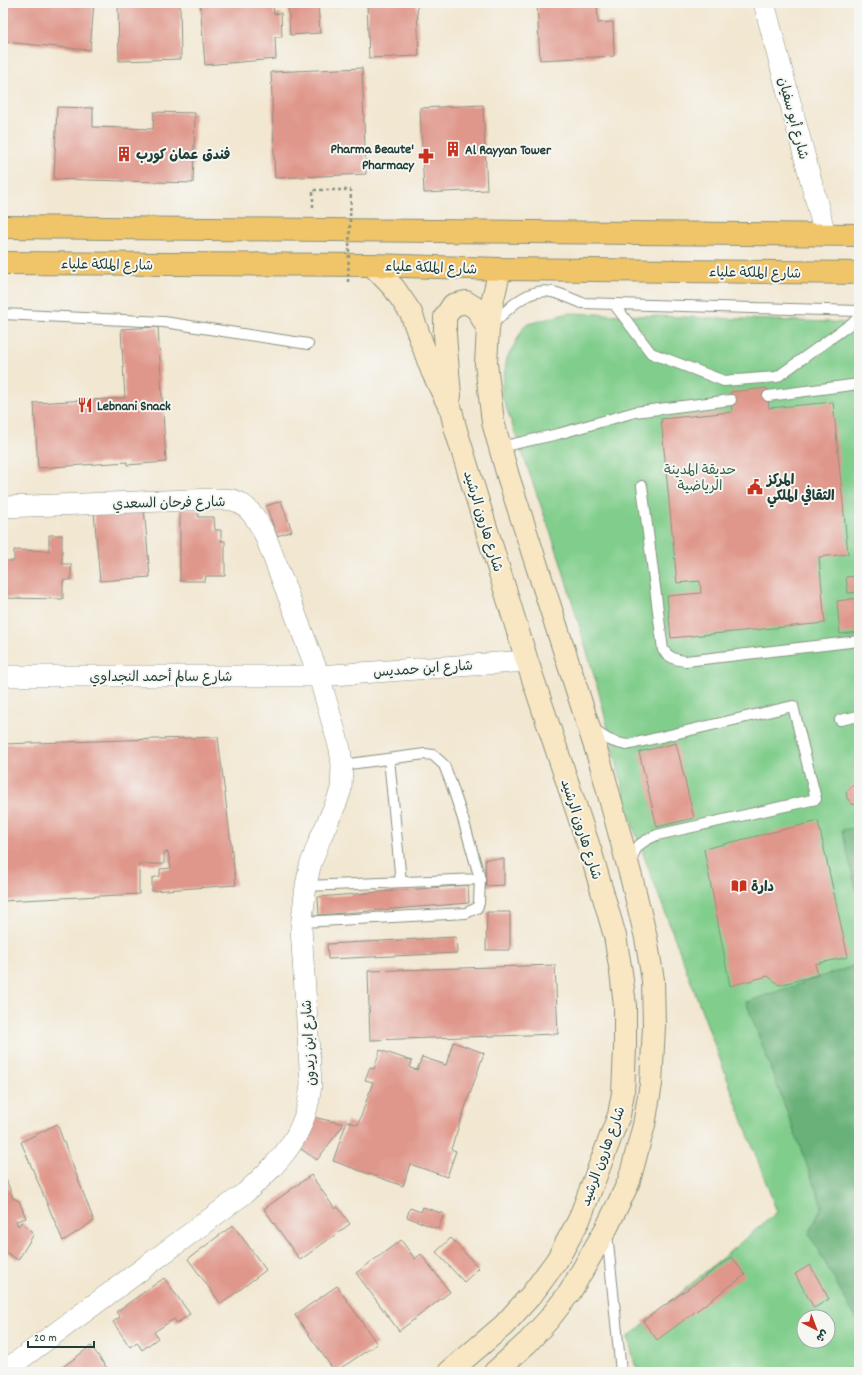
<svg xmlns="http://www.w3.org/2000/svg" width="862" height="1375" font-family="Dekko,'Playpen Sans Arabic',sans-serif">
<rect width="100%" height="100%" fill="#f6f6f2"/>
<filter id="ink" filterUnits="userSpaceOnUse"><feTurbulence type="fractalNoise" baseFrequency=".025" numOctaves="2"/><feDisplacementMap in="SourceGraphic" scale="8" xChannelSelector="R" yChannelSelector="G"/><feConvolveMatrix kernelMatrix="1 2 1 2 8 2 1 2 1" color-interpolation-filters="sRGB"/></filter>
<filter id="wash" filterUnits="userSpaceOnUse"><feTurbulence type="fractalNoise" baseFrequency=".012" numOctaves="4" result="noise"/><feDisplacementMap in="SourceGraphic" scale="16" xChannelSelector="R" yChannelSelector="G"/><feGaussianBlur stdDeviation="0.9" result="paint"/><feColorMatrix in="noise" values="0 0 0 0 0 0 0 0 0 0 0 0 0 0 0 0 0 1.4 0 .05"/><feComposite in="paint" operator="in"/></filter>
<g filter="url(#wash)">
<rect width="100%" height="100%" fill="#f2e7d1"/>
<!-- green -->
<path fill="#81ce8c" stroke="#508660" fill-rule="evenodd" d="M 568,313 L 859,323 L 859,1372 L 640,1372 L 635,1365 L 628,1337 L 777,1212 L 632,824 L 598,689 L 559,557 L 501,393 L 507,358 L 525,325 ZM 804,1317 L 828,1317 L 828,1341 L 804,1341 Z"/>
<!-- forest -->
<path fill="#68b178" stroke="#447756" d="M 859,827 L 859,903 L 842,830 Z
M 859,964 L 859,1324 L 809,1234 L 822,1206 L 746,1002 Z"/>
<g id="blocks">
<!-- building -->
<path fill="#e0978b" d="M 8,3 L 94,3 L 90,50 L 4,42 Z
M 118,3 L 180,3 L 181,59 L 119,61 Z
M 200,3 L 273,3 L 274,14 L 281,13 L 282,37 L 275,37 L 276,59 L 205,65 Z
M 301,3 L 318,3 L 320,33 L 290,35 L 288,4 Z
M 330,3 L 355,3 L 355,5 L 330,7 Z
M 367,3 L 417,3 L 419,56 L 369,58 Z
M 537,3 L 597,3 L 598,23 L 613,22 L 614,56 L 540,60 Z
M 362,68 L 366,174 L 275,178 L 271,72 Z
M 483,105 L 487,190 L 424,193 L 420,108 Z
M 57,107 L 93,108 L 93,127 L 153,129 L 154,112 L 195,113 L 193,183 L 54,179 Z
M 158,327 L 166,462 L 127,465 L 127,462 L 38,468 L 34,403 L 125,398 L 121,329 Z
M 767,388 L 769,408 L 833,402 L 848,554 L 819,557 L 825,623 L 671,638 L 667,596 L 701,593 L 700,581 L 677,583 L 661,419 L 732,412 L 730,392 Z
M 281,501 L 292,531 L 277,536 L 266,506 Z
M 144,507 L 150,577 L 100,581 L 94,512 Z
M 180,509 L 198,510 L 198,517 L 214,517 L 215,530 L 221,530 L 221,541 L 225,541 L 225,576 L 206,576 L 205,581 L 180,581 Z
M 49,535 L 62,535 L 62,564 L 71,564 L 71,580 L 63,580 L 63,599 L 3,598 L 3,561 L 14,561 L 14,550 L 49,551 Z
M 859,576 L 859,592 L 848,593 L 846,577 Z
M 859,598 L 859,632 L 840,634 L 837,601 Z
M 218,737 L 236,885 L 152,891 L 152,878 L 160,876 L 160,869 L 171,868 L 168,852 L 164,853 L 164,864 L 139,864 L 139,894 L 3,901 L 3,744 Z
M 676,743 L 694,818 L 657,827 L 639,752 Z
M 859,762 L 859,806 L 852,804 L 847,798 L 846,791 L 851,786 L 858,785 L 854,763 Z
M 818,821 L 848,957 L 815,964 L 818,975 L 779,985 L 768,976 L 730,986 L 704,849 Z
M 485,859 L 504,859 L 504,885 L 486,886 Z
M 468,885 L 469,903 L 319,915 L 318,897 Z
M 487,912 L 510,912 L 510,950 L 486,950 Z
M 456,937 L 457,953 L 328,959 L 327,944 Z
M 555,965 L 558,1034 L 370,1040 L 368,971 Z
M 453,1042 L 484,1053 L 451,1149 L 456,1151 L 447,1177 L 410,1164 L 403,1186 L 333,1161 L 347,1121 L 358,1125 L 373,1082 L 365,1080 L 370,1067 L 374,1069 L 380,1050 L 412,1061 L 410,1068 L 417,1070 L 422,1057 L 446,1065 Z
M 313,1117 L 344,1124 L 317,1160 L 295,1145 Z
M 57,1124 L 94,1221 L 63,1241 L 21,1142 Z
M 3,1171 L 13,1198 L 19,1201 L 26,1218 L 16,1221 L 18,1226 L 22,1222 L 34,1234 L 18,1260 L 3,1250 Z
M 311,1175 L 335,1209 L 338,1207 L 350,1224 L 300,1260 L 264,1209 Z
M 423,1207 L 444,1214 L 438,1229 L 407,1217 L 410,1208 L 421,1212 Z
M 233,1225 L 266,1270 L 221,1304 L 188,1259 Z
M 451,1238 L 479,1268 L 464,1282 L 436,1252 Z
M 401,1240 L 415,1259 L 421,1254 L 450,1292 L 399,1331 L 356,1273 Z
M 732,1257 L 745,1275 L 657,1340 L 643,1321 Z
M 810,1265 L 829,1299 L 814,1308 L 795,1274 Z
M 164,1278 L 190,1314 L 177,1323 L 174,1319 L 154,1332 L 158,1338 L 142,1350 L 137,1342 L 130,1347 L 113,1322 L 120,1317 L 116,1312 Z
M 337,1286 L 377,1344 L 335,1372 L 295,1315 Z
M 91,1346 L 110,1372 L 56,1372 Z"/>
</g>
</g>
<g filter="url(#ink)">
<use href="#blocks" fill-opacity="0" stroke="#889282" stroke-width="1"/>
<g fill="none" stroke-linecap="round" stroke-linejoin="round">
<defs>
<path id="service" d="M 614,304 L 651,353 L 724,381 L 777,377 L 859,318
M 3,314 L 164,322 L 308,344
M 492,325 C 508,309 527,287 552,292 C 562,294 572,299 582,303 L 859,311
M 768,396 L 859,384
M 500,447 L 558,434 L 635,412 L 731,400
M 642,486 L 663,650 C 670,658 675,660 686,661 L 859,641
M 840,720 L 859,716
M 593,728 C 602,738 614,743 627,745 L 793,706 L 816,799 L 657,835 C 643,841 633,846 632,862
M 389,759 L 401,882
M 306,886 L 480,879
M 302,922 L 466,913 L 477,908 L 479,903 L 480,879 L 463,819 L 451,783 L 444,765 L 433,755 L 425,754 L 342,765
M 607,1233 L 621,1372"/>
<path id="minor" d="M 764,3 L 825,234
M 3,507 L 216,499 C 222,499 227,499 233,500 C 249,505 258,521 265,535 L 319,676 L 340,749 L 342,765 L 341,789 L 337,801 L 320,839 L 310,866 L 306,886 L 301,928 L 311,1083 C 307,1135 282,1160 245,1193 L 3,1372
M 3,676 L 319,676 L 527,661"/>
<path id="secondary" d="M 372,265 L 394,288 L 411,313 L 432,371 L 451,410 L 455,427 L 527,661 L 591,853 L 615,936 L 621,972 L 625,1006 L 625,1048 L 623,1093 L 619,1115 L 579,1220 L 557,1260 L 532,1294 L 504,1325 L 449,1372
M 450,396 L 445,335 L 445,317 L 453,305 L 466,302 L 477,309 L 488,329
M 495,1372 L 528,1342 L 549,1319 L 570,1292 L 607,1227 L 624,1192 L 629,1181 L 644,1125 L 651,1084 L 654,1026 L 653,980 L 646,938 L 634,888 L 601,765 L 508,476 L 493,422 L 486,363 L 488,329 L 492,303 L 500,269"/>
<path id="primary" d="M 3,227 L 859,235
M 3,263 L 372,265 L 500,269 L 859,273"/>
</defs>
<!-- service casing -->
<use href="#service" stroke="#889282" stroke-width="12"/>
<!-- minor casing -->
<use href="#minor" stroke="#889282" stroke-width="22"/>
<!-- secondary casing -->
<use href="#secondary" stroke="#889282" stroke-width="24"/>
<!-- primary casing -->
<use href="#primary" stroke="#889282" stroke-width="24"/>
<!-- path -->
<path stroke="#889282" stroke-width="2.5" stroke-dasharray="3 3" stroke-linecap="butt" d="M 313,207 L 313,190 L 351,190"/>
<!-- service -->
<use href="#service" stroke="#fff" stroke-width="10"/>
<!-- minor -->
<use href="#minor" stroke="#fff" stroke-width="21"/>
<!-- secondary -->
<use href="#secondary" stroke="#f9e7c3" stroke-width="22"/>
<!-- primary -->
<use href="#primary" stroke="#f0c469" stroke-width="22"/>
<!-- path-bridge -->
<path stroke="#889282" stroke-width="2.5" stroke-dasharray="3 3" stroke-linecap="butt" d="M 348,282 L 351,190"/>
</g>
</g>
<!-- icons -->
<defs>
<symbol id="building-bare" viewBox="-9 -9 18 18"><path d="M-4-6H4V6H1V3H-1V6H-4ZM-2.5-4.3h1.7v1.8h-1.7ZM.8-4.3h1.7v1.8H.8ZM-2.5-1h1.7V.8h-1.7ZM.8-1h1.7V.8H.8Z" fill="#c8321e" stroke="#f6f6f2" stroke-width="2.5" paint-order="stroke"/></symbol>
<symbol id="pharmacy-bare" viewBox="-9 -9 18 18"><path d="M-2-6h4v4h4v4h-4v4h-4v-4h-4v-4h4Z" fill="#c8321e" stroke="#f6f6f2" stroke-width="2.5" paint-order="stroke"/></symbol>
<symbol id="restaurant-bare" viewBox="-9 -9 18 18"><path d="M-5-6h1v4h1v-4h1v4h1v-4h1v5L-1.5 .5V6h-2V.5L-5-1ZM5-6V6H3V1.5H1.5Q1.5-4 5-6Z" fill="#c8321e" stroke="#f6f6f2" stroke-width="2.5" paint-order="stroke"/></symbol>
<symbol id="civic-bare" viewBox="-9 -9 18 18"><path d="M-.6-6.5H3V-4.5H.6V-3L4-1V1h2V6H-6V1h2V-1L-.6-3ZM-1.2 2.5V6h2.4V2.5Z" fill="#c8321e" stroke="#f6f6f2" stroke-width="2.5" paint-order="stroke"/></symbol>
<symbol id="library-bare" viewBox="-9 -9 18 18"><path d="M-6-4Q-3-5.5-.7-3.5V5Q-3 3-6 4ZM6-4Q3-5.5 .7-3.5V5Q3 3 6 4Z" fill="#c8321e" stroke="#f6f6f2" stroke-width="2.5" paint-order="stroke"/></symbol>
</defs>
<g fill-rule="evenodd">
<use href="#building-bare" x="442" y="138" width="22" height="22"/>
<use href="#building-bare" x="113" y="143" width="22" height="22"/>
<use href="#pharmacy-bare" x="415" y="145" width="22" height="22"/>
<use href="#restaurant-bare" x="74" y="394" width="22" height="22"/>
<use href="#civic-bare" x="744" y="476" width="22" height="22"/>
<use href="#library-bare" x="728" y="875" width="22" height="22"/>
</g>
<g text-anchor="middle" stroke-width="4" stroke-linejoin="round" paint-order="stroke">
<!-- street labels -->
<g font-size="14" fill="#1f3d34" stroke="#f6f6f2">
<text transform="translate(794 118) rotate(75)" y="5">شارع أبو سفيان</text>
<text transform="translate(107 264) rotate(1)" y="5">شارع الملكة علياء</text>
<text transform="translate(431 267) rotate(2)" y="5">شارع الملكة علياء</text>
<text transform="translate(755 272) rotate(1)" y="5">شارع الملكة علياء</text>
<text transform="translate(169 502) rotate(-1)" y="5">شارع فرحان السعدي</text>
<text transform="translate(484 521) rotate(73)" y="5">شارع هارون الرشيد</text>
<text transform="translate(423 668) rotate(-4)" y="5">شارع ابن حمديس</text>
<text x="161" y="681">شارع سالم أحمد النجداوي</text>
<text transform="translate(582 829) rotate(72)" y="5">شارع هارون الرشيد</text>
<text transform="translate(308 1043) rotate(-93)" y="5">شارع ابن زيدون</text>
<text transform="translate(602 1156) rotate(-70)" y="5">شارع هارون الرشيد</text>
</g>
<!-- poi labels -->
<g font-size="14" font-weight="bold" fill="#1f3d34" stroke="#f6f6f2" text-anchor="start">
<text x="414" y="153" text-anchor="end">Pharma Beaute'<tspan x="414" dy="16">Pharmacy</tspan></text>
<text x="465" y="154">Al Rayyan Tower</text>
<text x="136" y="159">فندق عمان كورب</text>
<text x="97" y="410">Lebnani Snack</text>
<text x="767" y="484">المركز<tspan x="767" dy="16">الثقافي الملكي</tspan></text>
<text x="751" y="891">دارة</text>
</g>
<!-- park labels -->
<g font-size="14" fill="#38614a" stroke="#f6f6f2">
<text x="700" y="474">حديقة المدينة<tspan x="700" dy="16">الرياضية</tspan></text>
</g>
</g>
<!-- margin -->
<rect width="862" height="1375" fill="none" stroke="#f6f6f2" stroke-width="16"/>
<!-- north arrow -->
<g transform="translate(816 1329) rotate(138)"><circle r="19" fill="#f6f6f2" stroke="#a0aca6"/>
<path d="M0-3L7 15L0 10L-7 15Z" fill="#c8321e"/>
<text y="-6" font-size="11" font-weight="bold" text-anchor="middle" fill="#1f3d34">ش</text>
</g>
<!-- scale -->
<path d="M28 1341v6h66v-6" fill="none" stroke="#1f3d34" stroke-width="2"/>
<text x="34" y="1341" font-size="12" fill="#1f3d34" stroke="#f6f6f2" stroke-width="3" paint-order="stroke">20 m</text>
</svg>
